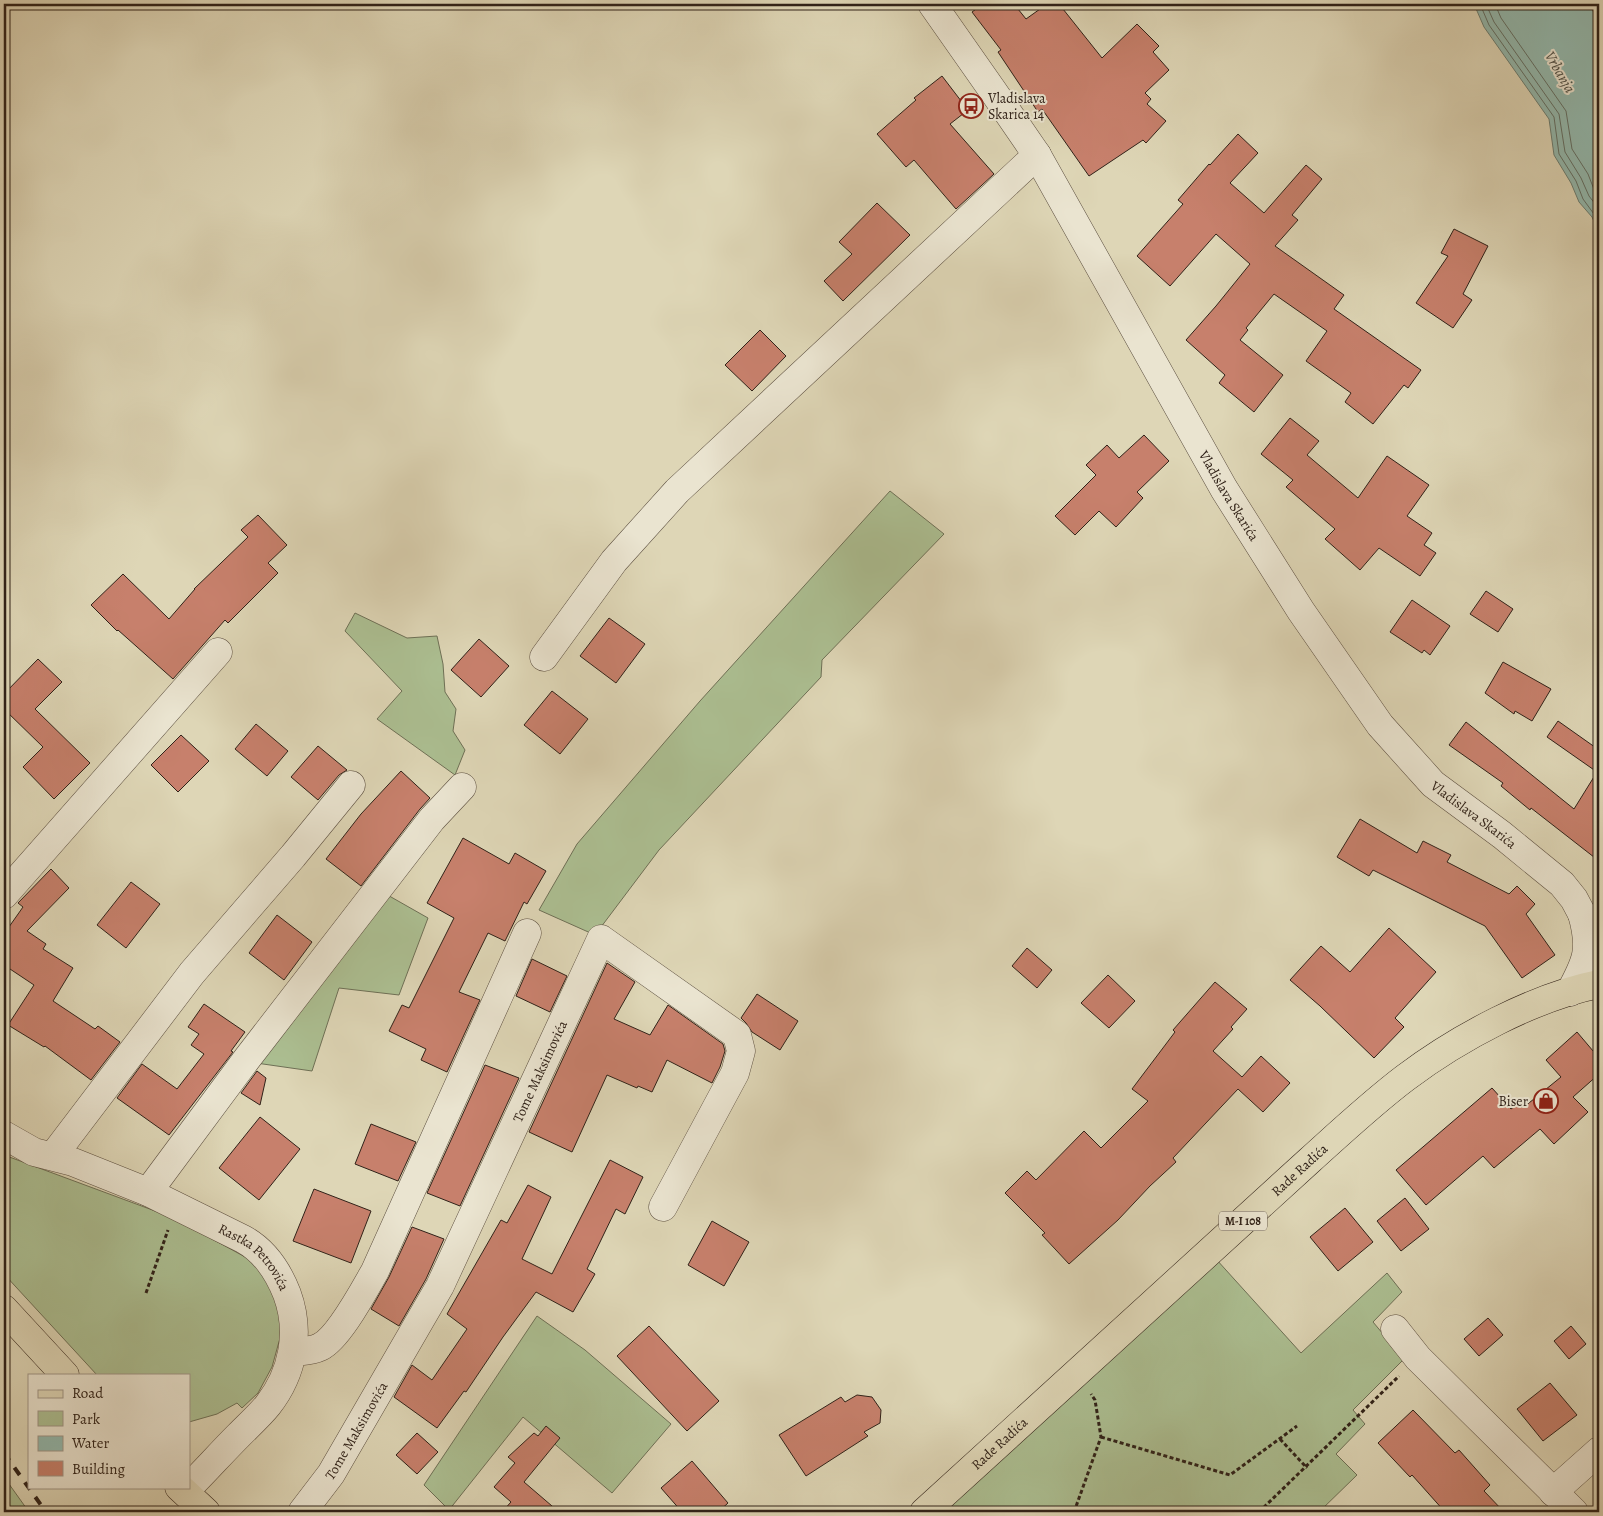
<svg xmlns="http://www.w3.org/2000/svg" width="1603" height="1516" font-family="Alegreya,serif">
<rect width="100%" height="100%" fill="#ded6b6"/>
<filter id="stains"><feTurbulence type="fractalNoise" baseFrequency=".004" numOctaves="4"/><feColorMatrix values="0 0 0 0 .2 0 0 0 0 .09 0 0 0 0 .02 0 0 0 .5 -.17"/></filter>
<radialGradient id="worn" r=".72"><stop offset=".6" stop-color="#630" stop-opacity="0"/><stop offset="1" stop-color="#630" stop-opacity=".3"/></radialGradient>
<!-- green -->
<path fill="#acbf92" stroke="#6e7056" d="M 890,491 L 944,534 L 822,660 L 821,677 L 659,850 L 595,935 L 539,910 L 577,844 L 700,701 Z
M 355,613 L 407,638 L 437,636 L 443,664 L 445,692 L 456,709 L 453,731 L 465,750 L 455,775 L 377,719 L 402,691 L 345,631 Z
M 384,893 L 428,918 L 399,995 L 339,988 L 312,1071 L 256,1063 Z
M 4,1155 L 174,1218 L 247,1258 L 263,1274 L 275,1295 L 281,1316 L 280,1338 L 272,1367 L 258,1393 L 242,1408 L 237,1403 L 217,1414 L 189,1422 L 189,1375 L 97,1375 L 4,1274 Z
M 1216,1259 L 1301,1353 L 1387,1273 L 1402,1292 L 1373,1322 L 1404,1359 L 1353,1410 L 1365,1424 L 1336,1454 L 1357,1475 L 1319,1512 L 941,1512 Z
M 537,1316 L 585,1350 L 671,1424 L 612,1493 L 523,1417 L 449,1510 L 424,1485 Z
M 4,1477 L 29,1512 L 4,1512 Z"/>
<!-- water -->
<path fill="#93b9ae" stroke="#6b7d72" d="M 1474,4 L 1589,4 L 1599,22 L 1599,232 L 1592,217 L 1579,202 L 1571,183 L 1554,155 L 1549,119 L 1484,27 Z"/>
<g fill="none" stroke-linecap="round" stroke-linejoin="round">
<!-- shore -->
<path stroke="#626e64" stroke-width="1" d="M 1480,4 L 1489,25 L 1554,117 L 1559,154 L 1576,181 L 1583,199 L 1599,221
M 1486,4 L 1494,22 L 1559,114 L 1565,152 L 1581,178 L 1589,196 L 1599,209
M 1495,4 L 1501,18 L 1566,111 L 1572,149 L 1588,174 L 1595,192 L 1599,197"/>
</g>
<!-- building -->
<path fill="#c7806c" stroke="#302219" d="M 983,4 L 1014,4 L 1026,19 L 1047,4 L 1059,4 L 1102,58 L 1137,24 L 1159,46 L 1153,52 L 1169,70 L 1145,93 L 1151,99 L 1147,104 L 1166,121 L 1146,143 L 1143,140 L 1089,176 L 1042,109 L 1038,112 L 998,52 L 1001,50 L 972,12 Z
M 942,76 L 968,110 L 950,124 L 994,174 L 956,209 L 914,160 L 906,167 L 877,134 L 916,100 L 914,98 Z
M 1238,134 L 1258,153 L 1230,183 L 1264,213 L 1306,165 L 1322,179 L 1292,215 L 1298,220 L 1275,246 L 1344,295 L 1334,309 L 1421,370 L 1408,388 L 1404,385 L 1373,424 L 1345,402 L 1351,393 L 1306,361 L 1327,331 L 1274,294 L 1246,328 L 1248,330 L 1240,340 L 1283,375 L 1254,412 L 1219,383 L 1225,375 L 1186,340 L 1216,306 L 1250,264 L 1216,234 L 1170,286 L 1137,256 L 1183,204 L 1178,200 L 1209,164 L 1210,165 Z
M 877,203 L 910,235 L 843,301 L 824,281 L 852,254 L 839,242 Z
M 1454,229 L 1488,246 L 1463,294 L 1472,300 L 1453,328 L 1416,303 L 1448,256 L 1441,253 Z
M 760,330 L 786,356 L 752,391 L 725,365 Z
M 1290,418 L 1319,441 L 1307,455 L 1358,498 L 1387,456 L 1429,485 L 1407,516 L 1432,533 L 1424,545 L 1436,553 L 1420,576 L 1379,548 L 1360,570 L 1325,539 L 1335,529 L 1286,487 L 1293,480 L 1261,454 Z
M 1144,435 L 1169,461 L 1137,492 L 1143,498 L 1116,527 L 1099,511 L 1075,535 L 1055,516 L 1096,475 L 1086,465 L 1107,445 L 1119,458 Z
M 258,515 L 287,545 L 268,563 L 278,573 L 228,623 L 225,620 L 173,679 L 118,630 L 117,631 L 91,605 L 123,574 L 169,619 L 195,589 L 194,589 L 248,537 L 241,530 Z
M 1486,591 L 1513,609 L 1498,632 L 1470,614 Z
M 1412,600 L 1450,626 L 1430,655 L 1424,650 L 1422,653 L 1390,632 Z
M 609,618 L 645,644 L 616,683 L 580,656 Z
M 479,639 L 509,666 L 481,697 L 451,670 Z
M 38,659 L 62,682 L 35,709 L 90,763 L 54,799 L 23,767 L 43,747 L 4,709 L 4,694 Z
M 1503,662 L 1551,689 L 1532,721 L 1515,711 L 1514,714 L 1485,693 Z
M 552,691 L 588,719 L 560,754 L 524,725 Z
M 1558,721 L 1599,750 L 1599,861 L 1531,808 L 1530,810 L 1501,786 L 1503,783 L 1449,745 L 1466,722 L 1574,809 L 1597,772 L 1547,737 Z
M 256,724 L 288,751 L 267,776 L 235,749 Z
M 181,735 L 209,761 L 178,792 L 151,765 Z
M 318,746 L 347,770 L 339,775 L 318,800 L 291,777 Z
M 401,771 L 430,798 L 420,809 L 361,886 L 326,859 L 361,814 Z
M 1360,819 L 1417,853 L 1423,841 L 1451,855 L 1447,862 L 1509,894 L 1517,886 L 1535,904 L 1526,914 L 1555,955 L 1522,978 L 1485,926 L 1373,870 L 1369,876 L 1337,857 Z
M 463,838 L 509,864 L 515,853 L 546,871 L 527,904 L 524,902 L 505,941 L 488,933 L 459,992 L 480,1000 L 447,1072 L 421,1060 L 426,1049 L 389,1031 L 402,1005 L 409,1008 L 454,918 L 427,903 Z
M 51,869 L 69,888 L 27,931 L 46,944 L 43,949 L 73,968 L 53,1001 L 95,1029 L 98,1026 L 120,1042 L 91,1080 L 45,1046 L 44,1047 L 8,1025 L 34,985 L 4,965 L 4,934 L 23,907 L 18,903 Z
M 131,882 L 160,904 L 126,948 L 97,925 Z
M 277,915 L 312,942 L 284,980 L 249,953 Z
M 1389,928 L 1436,972 L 1395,1018 L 1404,1027 L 1374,1058 L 1320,1006 L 1290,980 L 1321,946 L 1350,972 Z
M 1027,948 L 1052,970 L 1037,988 L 1012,966 Z
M 532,959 L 567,976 L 550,1012 L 516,996 Z
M 607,963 L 635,982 L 614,1019 L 650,1035 L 668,1005 L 723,1044 L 725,1051 L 720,1067 L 712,1083 L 667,1060 L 652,1092 L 638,1086 L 637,1088 L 607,1075 L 572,1152 L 529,1132 Z
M 1108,975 L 1135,1001 L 1109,1028 L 1081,1003 Z
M 1215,982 L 1247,1009 L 1231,1027 L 1233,1029 L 1213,1051 L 1242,1077 L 1261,1056 L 1290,1083 L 1263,1112 L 1238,1089 L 1173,1158 L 1176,1162 L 1150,1186 L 1118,1220 L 1069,1264 L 1042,1235 L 1045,1233 L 1005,1193 L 1027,1171 L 1036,1180 L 1084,1131 L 1101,1148 L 1148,1101 L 1132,1089 L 1175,1032 L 1173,1030 Z
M 757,994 L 798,1021 L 780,1050 L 752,1032 L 746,1023 L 741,1018 Z
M 204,1004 L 245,1032 L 231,1051 L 233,1052 L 169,1135 L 117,1098 L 142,1064 L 177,1089 L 204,1054 L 191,1045 L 199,1034 L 188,1027 Z
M 1577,1032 L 1599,1058 L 1599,1074 L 1573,1097 L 1588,1112 L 1554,1144 L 1540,1129 L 1494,1168 L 1483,1156 L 1426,1205 L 1396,1170 L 1492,1088 L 1511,1109 L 1520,1102 L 1524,1107 L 1561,1077 L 1546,1060 Z
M 485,1065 L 519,1078 L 460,1206 L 427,1193 Z
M 257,1071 L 266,1078 L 260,1105 L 241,1093 Z
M 260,1117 L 300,1149 L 259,1200 L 219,1168 Z
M 371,1124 L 416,1142 L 398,1181 L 355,1164 Z
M 610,1160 L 643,1177 L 625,1214 L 616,1209 L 587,1269 L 595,1274 L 573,1312 L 536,1292 L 503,1337 L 466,1392 L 464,1391 L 437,1428 L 394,1397 L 412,1365 L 432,1380 L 467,1329 L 447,1314 L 501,1220 L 507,1223 L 528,1185 L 551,1197 L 522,1259 L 552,1274 Z
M 314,1189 L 371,1211 L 351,1263 L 293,1241 Z
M 1405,1198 L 1429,1229 L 1401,1251 L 1377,1221 Z
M 1345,1208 L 1373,1242 L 1338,1271 L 1310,1237 Z
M 712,1221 L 749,1242 L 724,1286 L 688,1265 Z
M 412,1227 L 444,1239 L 426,1279 L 399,1326 L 371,1309 L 389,1277 Z
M 1488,1318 L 1503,1335 L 1479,1356 L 1464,1339 Z
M 649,1326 L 719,1401 L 687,1431 L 617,1356 Z
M 1571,1326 L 1586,1344 L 1569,1359 L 1554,1341 Z
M 1550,1383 L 1577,1415 L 1543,1441 L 1517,1409 Z
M 857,1395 L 872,1397 L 881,1410 L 880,1423 L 864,1432 L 868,1436 L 806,1476 L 779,1435 L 841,1397 L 845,1402 Z
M 1413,1410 L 1455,1453 L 1459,1450 L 1490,1485 L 1484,1491 L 1504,1512 L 1445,1512 L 1412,1475 L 1410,1477 L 1378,1443 Z
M 546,1426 L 560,1438 L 524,1482 L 559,1512 L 502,1512 L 511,1502 L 494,1487 L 515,1463 L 508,1457 L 534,1433 L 538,1436 Z
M 417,1433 L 438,1452 L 417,1474 L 396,1455 Z
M 692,1461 L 728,1503 L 718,1512 L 682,1512 L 661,1488 Z"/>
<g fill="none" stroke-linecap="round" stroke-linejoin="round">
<defs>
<g id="minor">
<path id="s1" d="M 932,4 L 993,91 L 1037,155 L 1224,489 L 1301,611 L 1380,725 L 1433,784 L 1502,835 L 1562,884 L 1574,899 L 1582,914 L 1599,926"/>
<path d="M 544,657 L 614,561 L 677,491 L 1037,155"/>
<path d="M 4,895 L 218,652"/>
<path d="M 1570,992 C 1587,961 1592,949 1582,914"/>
<path id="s2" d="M 4,1135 L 34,1152 L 73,1162 L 148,1192 L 243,1239 C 265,1251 278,1271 287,1294 C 301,1332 293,1373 268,1405 C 260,1415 249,1425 239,1435 C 222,1452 206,1470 189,1487"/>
<path d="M 53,1156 L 192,973 L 293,856 L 351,785"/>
<path d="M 148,1192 L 246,1060 L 432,819 L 462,787"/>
<path d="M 1395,1329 L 1418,1358 L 1574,1512"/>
<path d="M 293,1352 C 302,1351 312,1351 320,1347 C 339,1338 364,1290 375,1271 L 527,933"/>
<path d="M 1553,1492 L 1599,1451"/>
<path id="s3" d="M 302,1512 L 331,1474 L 440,1286 L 601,939 L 737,1035 L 741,1051 L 735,1073 L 663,1207"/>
</g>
<g id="major">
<path d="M 4,1309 L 65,1375"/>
<path d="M 179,1487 L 206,1512"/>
<path id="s4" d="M 924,1512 L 1310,1160 C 1341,1132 1372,1103 1405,1078 C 1458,1038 1534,997 1599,984"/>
</g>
</defs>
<!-- minor casing -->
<use href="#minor" stroke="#5c4f40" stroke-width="29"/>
<!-- major casing -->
<use href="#major" stroke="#302219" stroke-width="29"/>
<!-- path -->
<path stroke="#302219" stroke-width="3" stroke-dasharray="4 2.5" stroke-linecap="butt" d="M 146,1293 L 168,1230
M 1101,1437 L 1230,1475 L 1297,1426
M 1280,1439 L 1307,1468
M 1074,1512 L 1101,1437 L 1095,1400 L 1091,1394
M 1259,1512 L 1399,1376"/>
<!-- minor -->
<use href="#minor" stroke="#eae4d0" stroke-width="28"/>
<!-- major -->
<use href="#major" stroke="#ded6b6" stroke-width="28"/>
<!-- rail -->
<path stroke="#302219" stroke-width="4" stroke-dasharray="9 9" stroke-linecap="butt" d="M 4,1453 L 46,1512"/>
</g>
<!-- icons -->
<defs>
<symbol id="bus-ring" viewBox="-11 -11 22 22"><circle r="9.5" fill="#eae4d0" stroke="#8f2418" stroke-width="1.5"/><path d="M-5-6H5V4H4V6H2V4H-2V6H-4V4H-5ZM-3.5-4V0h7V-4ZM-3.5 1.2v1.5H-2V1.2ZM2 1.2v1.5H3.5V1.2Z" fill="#8f2418"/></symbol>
<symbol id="shop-ring" viewBox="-11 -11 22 22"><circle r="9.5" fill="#eae4d0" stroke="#8f2418" stroke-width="1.5"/><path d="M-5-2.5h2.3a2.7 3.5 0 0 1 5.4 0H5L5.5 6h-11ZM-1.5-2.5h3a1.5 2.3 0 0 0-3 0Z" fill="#8f2418"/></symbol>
</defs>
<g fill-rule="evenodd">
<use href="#bus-ring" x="957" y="92" width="28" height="28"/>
<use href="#shop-ring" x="1532" y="1087" width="28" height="28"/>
</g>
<g text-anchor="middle" stroke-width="4" stroke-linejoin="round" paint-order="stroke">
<!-- shield labels -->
<rect fill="#eae4d0" stroke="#685c50" stroke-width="1" x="1219" y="1211.5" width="48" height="19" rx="4"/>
<g font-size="12" font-weight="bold" fill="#302219">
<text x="1243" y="1225">M-I 108</text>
</g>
<!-- poi labels -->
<g font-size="14" fill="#302219" stroke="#eae4d0" text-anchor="start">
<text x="988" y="103">Vladislava<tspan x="988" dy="16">Skarica 14</tspan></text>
<text x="1528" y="1106" text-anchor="end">Biser</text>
</g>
<!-- street labels -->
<g font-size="14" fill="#302219" stroke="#eae4d0">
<text dy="5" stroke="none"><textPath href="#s1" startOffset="575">Vladislava Skarića</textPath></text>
<text dy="5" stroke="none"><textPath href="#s1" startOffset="980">Vladislava Skarića</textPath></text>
<text dy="5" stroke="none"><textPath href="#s3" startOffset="502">Tome Maksimovića</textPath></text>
<text dy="5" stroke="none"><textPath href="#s4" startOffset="508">Rade Radića</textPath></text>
<text dy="5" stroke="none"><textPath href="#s2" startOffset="282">Rastka Petrovića</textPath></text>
<text dy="5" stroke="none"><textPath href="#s3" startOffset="98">Tome Maksimovića</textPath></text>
<text dy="5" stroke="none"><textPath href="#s4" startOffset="102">Rade Radića</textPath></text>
</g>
<!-- water labels -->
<g font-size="15" font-style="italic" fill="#4e4f46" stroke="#eae4d0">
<text transform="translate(1560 72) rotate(60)" y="5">Vrbanja</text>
</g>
</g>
<!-- margin -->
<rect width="1603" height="1516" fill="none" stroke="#ded6b6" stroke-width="20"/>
<rect x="5" y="5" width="1593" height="1506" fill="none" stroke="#302219" stroke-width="2.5"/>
<rect x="10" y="10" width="1583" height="1496" fill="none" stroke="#302219"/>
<!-- legend -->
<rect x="28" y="1374" width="162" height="115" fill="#eae4d0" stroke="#a09687"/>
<rect x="38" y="1390" width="25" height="8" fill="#ded6b6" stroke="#a09687"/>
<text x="72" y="1398" font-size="15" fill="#302219">Road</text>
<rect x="38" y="1411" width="25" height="15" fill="#acbf92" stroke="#a09687"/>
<text x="72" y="1424" font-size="15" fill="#302219">Park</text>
<rect x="38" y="1436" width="25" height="15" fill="#93b9ae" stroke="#a09687"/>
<text x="72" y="1448" font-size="15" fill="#302219">Water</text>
<rect x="38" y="1461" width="25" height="15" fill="#c7806c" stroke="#a09687"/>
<text x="72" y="1474" font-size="15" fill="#302219">Building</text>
<rect width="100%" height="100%" filter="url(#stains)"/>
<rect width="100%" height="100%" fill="url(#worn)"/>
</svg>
